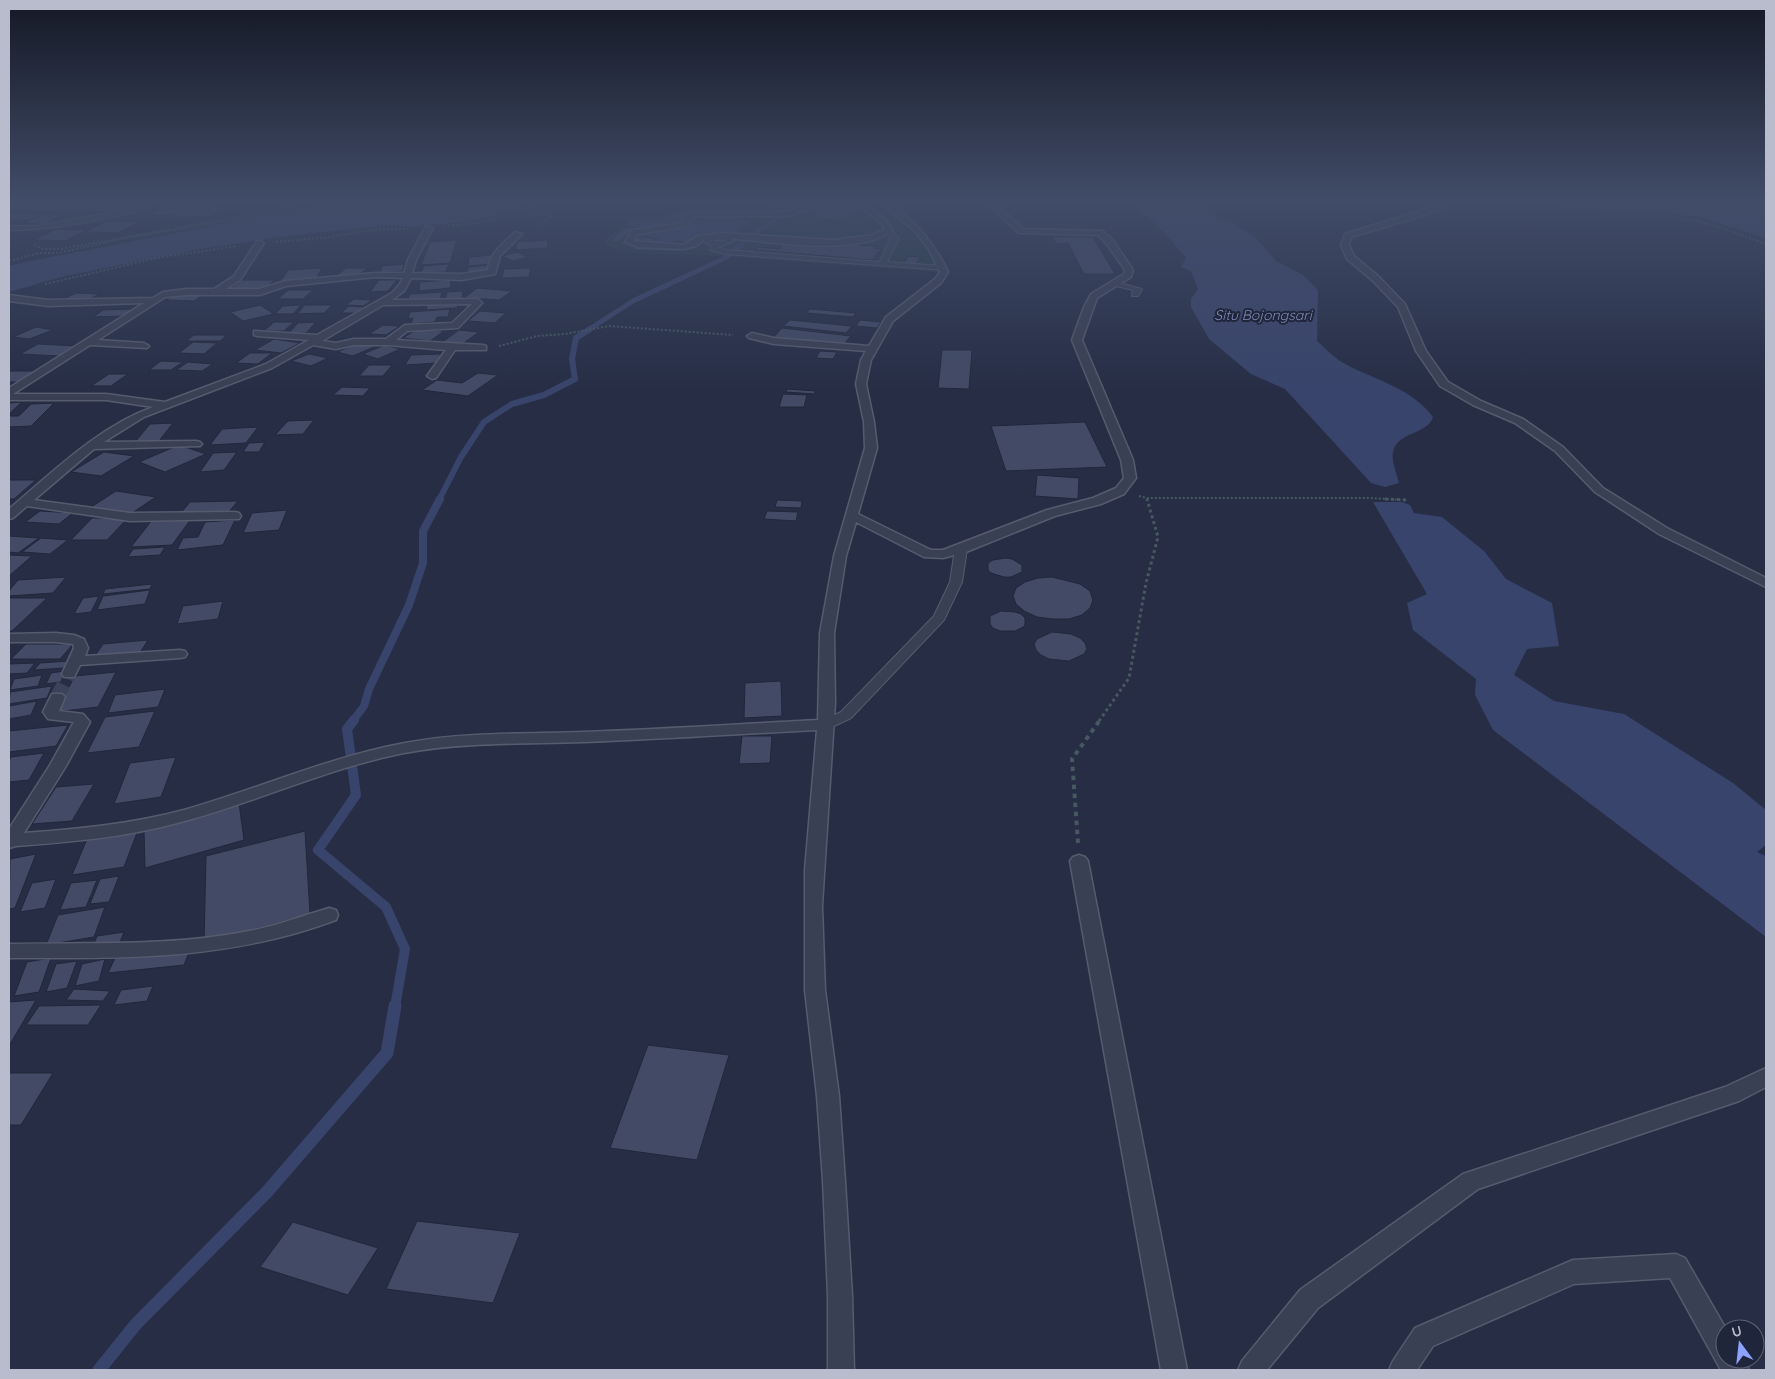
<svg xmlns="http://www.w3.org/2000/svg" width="1775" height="1379" font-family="Quicksand,sans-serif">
<rect width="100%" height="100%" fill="#262d45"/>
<!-- green -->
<path fill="#283c46" d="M 772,199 L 874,199 L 906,221 L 925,242 L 939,272 L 723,256 L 631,253 L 616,250 L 605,244 L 605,240 L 633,218 L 660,220 L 678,211 L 782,211 Z
M 1721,199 L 1766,199 L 1766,211 Z"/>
<!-- water -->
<path fill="#39446c" d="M 401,199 L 541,199 L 497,215 L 470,221 L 413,227 L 390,225 L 295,235 L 200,249 L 65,276 L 9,292 L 9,266 L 30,261 L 265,216 Z
M 1128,199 L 1200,199 L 1201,204 L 1212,214 L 1235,224 L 1256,238 L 1276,261 L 1303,275 L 1318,290 L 1317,341 C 1326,349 1336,360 1347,365 C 1378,381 1411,388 1433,417 C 1428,435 1397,431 1393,452 C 1391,460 1397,475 1399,483 L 1385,487 L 1371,483 L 1285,389 L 1251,374 L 1209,339 L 1191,307 L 1191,299 L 1198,289 L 1191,271 L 1181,267 L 1186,258 L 1165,233 Z
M 1539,199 L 1721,199 L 1766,211 L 1766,238 L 1697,216 L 1607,208 Z
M 678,212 L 694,213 L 683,216 L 680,219 L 699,221 L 707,218 L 703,216 L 736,215 L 735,218 L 750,223 L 732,234 L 711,233 L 696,237 L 689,242 L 679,240 L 672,242 L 676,245 L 647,244 L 657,243 L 658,239 L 646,236 L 635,238 L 638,233 L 654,234 L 658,231 L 624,225 L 635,218 L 661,220 Z
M 1373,502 L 1402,502 L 1410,505 L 1414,513 L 1442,517 L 1484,551 L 1506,579 L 1552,603 L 1559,646 L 1527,649 L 1514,675 L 1554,701 L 1624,714 L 1733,783 L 1766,810 L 1766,845 L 1757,852 L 1766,856 L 1766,937 L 1493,730 L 1475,695 L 1476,679 L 1413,630 L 1407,603 L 1427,594 Z"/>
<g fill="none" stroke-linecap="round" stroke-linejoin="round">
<!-- stream-far4 -->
<path stroke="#39446c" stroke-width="5" d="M 588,330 L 633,301 L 727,257 L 752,235 L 780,216 L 780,212 L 768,199"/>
<!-- stream-far3 -->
<path stroke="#39446c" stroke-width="6" d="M 439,500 L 461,457 L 484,422 L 512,404 L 544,395 L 575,379 L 572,359 L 576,338 L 590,329"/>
<!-- stream-far2 -->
<path stroke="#39446c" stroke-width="8" d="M 353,721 L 364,706 L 369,689 L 409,605 L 423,563 L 423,531 L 440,499"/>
<!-- stream-far1 -->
<path stroke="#39446c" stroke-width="10" d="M 354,720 L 347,729 L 356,795 L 318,850 L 386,907 L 405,949 L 395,1007"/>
<!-- stream -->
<path stroke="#39446c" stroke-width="13" d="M 99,1370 L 136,1324 L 266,1193 L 387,1053 L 395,1006"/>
</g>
<!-- building -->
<path fill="#424a65" stroke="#21273b" d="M 28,199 L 44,199 L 38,202 L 133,203 L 116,212 L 9,210 L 9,205 Z
M 197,199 L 227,199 L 212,207 L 227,207 L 210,217 L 146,215 L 165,205 L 183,206 Z
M 837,200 L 852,203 L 858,209 L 856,212 L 833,221 L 814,214 L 808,211 L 806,207 L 810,203 L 816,201 Z
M 9,214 L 41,214 L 29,220 L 9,220 Z
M 42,215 L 62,215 L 45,224 L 24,223 Z
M 107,221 L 139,222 L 118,233 L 85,232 Z
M 626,227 L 634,228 L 619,242 L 609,242 Z
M 56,229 L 86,230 L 66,241 L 34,240 Z
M 643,237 L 652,237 L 656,240 L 654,242 L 646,244 L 631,241 L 634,238 Z
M 1053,237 L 1093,237 L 1115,274 L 1084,274 L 1068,243 L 1056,244 Z
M 457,240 L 450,263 L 421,265 L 430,242 Z
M 548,240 L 547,248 L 516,250 L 517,242 Z
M 765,240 L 876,246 L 874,248 L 881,249 L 872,260 L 755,250 L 758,247 L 780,249 L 783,245 L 753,243 L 763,242 Z
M 634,247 L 682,249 L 680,252 L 631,250 Z
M 517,252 L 528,257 L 513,261 L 502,256 Z
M 492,255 L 492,264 L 468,266 L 469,257 Z
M 908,256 L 920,257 L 916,264 L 904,263 Z
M 404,264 L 402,271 L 380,273 L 382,266 Z
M 449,264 L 446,272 L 421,273 L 424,266 Z
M 492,265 L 491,272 L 467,274 L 468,267 Z
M 322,268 L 315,281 L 280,282 L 288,270 Z
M 346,268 L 367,268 L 358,276 L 336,276 Z
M 531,268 L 529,277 L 502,278 L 504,269 Z
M 242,280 L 275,280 L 262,290 L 228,290 Z
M 379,280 L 397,280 L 388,291 L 370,292 Z
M 451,280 L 450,288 L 419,291 L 420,282 Z
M 477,288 L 512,291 L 499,300 L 464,298 Z
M 288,290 L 313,290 L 303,299 L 278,299 Z
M 463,291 L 462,300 L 445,301 L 447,292 Z
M 178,292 L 206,293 L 194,301 L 166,300 Z
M 442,292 L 440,301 L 424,302 L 425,299 L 408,300 L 409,294 Z
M 76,293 L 100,294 L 83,302 L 59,301 Z
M 354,299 L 372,300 L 364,306 L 346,305 Z
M 458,303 L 457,308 L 426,310 L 427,305 Z
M 260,305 L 274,314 L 243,321 L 230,312 Z
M 301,305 L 293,314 L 275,314 L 283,306 Z
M 305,305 L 332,305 L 324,313 L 297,314 Z
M 349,306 L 364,307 L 357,313 L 341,313 Z
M 135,309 L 125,316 L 93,317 L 103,310 Z
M 450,309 L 448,317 L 437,317 L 435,322 L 411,324 L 413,318 L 408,319 L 410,312 Z
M 810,309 L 856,313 L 853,317 L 806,313 Z
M 480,311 L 506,313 L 495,323 L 468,321 Z
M 790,320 L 852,326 L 846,333 L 783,326 Z
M 860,320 L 881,322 L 877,328 L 856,326 Z
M 274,322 L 294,322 L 284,331 L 264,331 Z
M 316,322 L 306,333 L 288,334 L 298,323 Z
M 383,325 L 400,326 L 386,335 L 369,334 Z
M 36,327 L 53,330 L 29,339 L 13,337 Z
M 782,328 L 851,336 L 842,346 L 772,339 Z
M 418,329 L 444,331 L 430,341 L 403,338 Z
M 459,330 L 479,332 L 461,345 L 441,343 Z
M 194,335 L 227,335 L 220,341 L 186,341 Z
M 274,339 L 300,343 L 281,353 L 255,350 Z
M 193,342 L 217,343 L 204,354 L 179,353 Z
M 361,342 L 376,346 L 353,356 L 337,352 Z
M 38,344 L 78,346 L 60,356 L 20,354 Z
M 385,345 L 400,349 L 378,359 L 363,354 Z
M 942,350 L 972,350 L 969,389 L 938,388 Z
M 820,351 L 837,352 L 833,359 L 816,358 Z
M 250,353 L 272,353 L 258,364 L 236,363 Z
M 309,354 L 328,358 L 311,366 L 291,361 Z
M 441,354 L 437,363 L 405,365 L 411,355 Z
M 161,361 L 183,362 L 171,370 L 149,370 Z
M 188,362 L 213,364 L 202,371 L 176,370 Z
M 369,365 L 392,365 L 383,376 L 359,376 Z
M 9,371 L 40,371 L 23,382 L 9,382 Z
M 478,373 L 498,375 L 468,396 L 422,390 L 437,380 L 462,383 Z
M 109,374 L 128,374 L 111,386 L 91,386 Z
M 342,387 L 370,388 L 363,396 L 333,395 Z
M 787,389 L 816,391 L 814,394 L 786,392 Z
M 783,394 L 807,395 L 804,407 L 779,407 Z
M 22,402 L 9,414 L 9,403 Z
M 54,403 L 31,426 L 9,427 L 9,416 L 19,416 L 31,404 Z
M 314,420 L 303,434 L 275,435 L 288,421 Z
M 1085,422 L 1107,467 L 1006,471 L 991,426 Z
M 173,423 L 159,441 L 135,442 L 150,424 Z
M 258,427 L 246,443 L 210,445 L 222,429 Z
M 265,442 L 259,452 L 243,452 L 249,443 Z
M 179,445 L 206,454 L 165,472 L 139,462 Z
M 104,452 L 134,456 L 101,476 L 71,472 Z
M 237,452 L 224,470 L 200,472 L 213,453 Z
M 1037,475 L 1079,478 L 1078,499 L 1035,496 Z
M 9,480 L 36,480 L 14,499 L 9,499 Z
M 116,491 L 156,497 L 129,515 L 88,509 Z
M 777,500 L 802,501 L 801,508 L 775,507 Z
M 238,501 L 227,514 L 179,515 L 190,502 Z
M 287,510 L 279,530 L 243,533 L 252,513 Z
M 40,511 L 73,513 L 59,524 L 25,522 Z
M 767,511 L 798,512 L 796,521 L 764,519 Z
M 92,518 L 128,518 L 107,540 L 71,540 Z
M 191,519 L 172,545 L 131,547 L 152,520 Z
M 235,520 L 223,545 L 177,550 L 183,538 L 198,537 L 205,522 Z
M 9,536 L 39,538 L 18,553 L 9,552 Z
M 41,538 L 68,540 L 50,554 L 22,552 Z
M 165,547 L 160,555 L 128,557 L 133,549 Z
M 9,555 L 32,556 L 9,576 Z
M 1006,558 L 1012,559 L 1022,565 L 1022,572 L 1011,577 L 1004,577 L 991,573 L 988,570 L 988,563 L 993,560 Z
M 66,577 L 53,593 L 9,596 L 9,591 L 18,580 Z
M 1052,577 L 1080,584 L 1090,591 L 1093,600 L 1090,608 L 1082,615 L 1069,619 L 1053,619 L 1037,617 L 1024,611 L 1016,604 L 1013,596 L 1016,588 L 1025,582 L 1038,578 Z
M 152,584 L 150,589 L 103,594 L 105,589 Z
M 150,590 L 145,604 L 97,610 L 103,596 Z
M 99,596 L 91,612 L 74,614 L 83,598 Z
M 9,598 L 47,598 L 12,631 L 9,631 Z
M 223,601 L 218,619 L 177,624 L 183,606 Z
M 1001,611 L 1015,612 L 1021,614 L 1025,618 L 1025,626 L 1015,631 L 1000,631 L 993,628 L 990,624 L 990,616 Z
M 1052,632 L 1071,634 L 1080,638 L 1085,643 L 1087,649 L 1084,654 L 1069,661 L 1049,659 L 1041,655 L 1036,650 L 1034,644 L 1037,639 Z
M 148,640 L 140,653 L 94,657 L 103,644 Z
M 26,644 L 73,644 L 60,659 L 11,659 Z
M 69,661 L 64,668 L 34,670 L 40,663 Z
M 35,663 L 27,673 L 9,674 L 9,664 Z
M 65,671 L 61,682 L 46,684 L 51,673 Z
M 116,672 L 98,707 L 55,712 L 75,676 Z
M 42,675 L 38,686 L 10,690 L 14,679 Z
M 781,681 L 782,716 L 744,718 L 745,683 Z
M 52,686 L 47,698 L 9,704 L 10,692 Z
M 165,689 L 158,707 L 108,713 L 115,695 Z
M 37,701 L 31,715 L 9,719 L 9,706 Z
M 155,711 L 139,747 L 87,753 L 105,717 Z
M 68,725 L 56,746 L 9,752 L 9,731 Z
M 742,736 L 772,736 L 770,763 L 739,764 Z
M 44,753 L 29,780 L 9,782 L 9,761 L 11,757 Z
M 176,757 L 161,797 L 114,804 L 130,763 Z
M 94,784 L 72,821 L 32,824 L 56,787 Z
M 239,803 L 244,840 L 145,868 L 144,830 Z
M 305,831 L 310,914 L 204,943 L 206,856 Z
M 137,833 L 124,867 L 72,875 L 87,839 Z
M 36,854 L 15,908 L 9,909 L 10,859 Z
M 119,876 L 109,902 L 90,904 L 100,879 Z
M 56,879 L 45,908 L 20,912 L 32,883 Z
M 97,880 L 86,907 L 60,910 L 71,883 Z
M 105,907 L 94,937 L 46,945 L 58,915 Z
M 124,932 L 119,945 L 92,949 L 97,936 Z
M 190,950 L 184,965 L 108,973 L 115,958 Z
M 51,958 L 39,992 L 14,996 L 27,962 Z
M 105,959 L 99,981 L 75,986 L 82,964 Z
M 77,961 L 67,988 L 46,992 L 56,964 Z
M 153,986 L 147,1001 L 114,1005 L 121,990 Z
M 74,989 L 110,991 L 103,1001 L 66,1000 Z
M 36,1000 L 9,1046 L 9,1002 Z
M 101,1005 L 88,1025 L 26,1025 L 39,1006 Z
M 648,1045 L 729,1055 L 697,1160 L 610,1148 Z
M 9,1073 L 53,1073 L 21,1125 L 9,1125 Z
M 417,1221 L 520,1233 L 493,1303 L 386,1289 Z
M 293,1222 L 378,1248 L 348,1295 L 260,1267 Z"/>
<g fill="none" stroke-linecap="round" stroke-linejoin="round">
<!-- minor-tunnel -->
<path stroke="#3c4259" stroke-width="14" stroke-dasharray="14 7" stroke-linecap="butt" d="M 57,697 L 69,674"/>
<defs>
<path id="service" d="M 9,199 L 14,199 L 9,202 Z
M 156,199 L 163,199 C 139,218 41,231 9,230 L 9,226 L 36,226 L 135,208 Z
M 888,228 L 899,238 L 887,262 L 942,266 L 945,266 L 945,270 L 725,254 L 710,250 L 711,246 L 703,241 C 712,235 726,232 734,241 L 718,247 L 726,250 L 880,262 L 891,238 L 885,230 ZM 719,239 L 726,241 L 713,241 Z
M 1112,281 L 1142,289 L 1138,296 L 1132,296 L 1133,290 L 1112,285 Z
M 961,545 L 967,549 L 962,582 L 944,620 L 851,718 L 830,728 L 820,728 L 818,725 L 820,722 L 841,712 L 934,616 L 950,582 L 955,549 Z"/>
<path id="pedestrian" d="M 784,199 L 791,199 L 804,206 L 805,211 L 787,216 L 697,216 L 690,218 L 689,225 L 683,227 L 638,234 L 633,241 L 683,245 L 698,236 L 720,233 L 833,240 L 873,235 L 884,229 L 883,225 L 851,199 C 862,199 888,219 892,230 C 862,258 760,241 720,237 L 703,240 L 696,246 L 684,249 L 637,247 L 625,242 L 632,230 L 678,224 L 682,222 L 684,215 L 696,212 L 787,212 L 797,210 Z"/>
<path id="minor" d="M 876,199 L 884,199 C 913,219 933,240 948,272 L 941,283 L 893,321 L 871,360 L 866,384 L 874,422 L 877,448 L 858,514 L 931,550 L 943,550 L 1047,510 L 1093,498 L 1116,488 L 1124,478 L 1121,460 L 1072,340 L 1084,307 L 1091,294 L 1124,274 L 1125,270 L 1106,243 L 1098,235 L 1019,233 L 982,199 L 989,199 L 1024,229 L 1103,231 L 1112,239 L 1133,270 L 1131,277 L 1097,298 L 1082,340 L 1133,460 L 1136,478 L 1124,494 L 1101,504 L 1055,516 L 966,552 L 943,558 L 924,557 L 856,522 L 846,556 L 834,633 L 835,703 L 822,906 L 825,990 L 839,1096 L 845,1181 L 852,1295 L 854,1370 L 828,1370 L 828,1295 L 823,1181 L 817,1096 L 805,990 L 805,870 L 817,730 C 739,734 662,739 584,742 C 524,744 463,742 404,753 C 328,768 257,802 181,822 C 127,837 72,842 16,846 L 9,848 L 9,829 L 50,765 L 74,722 L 48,719 L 43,712 L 52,694 L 62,694 L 65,697 L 59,711 L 83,714 L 90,722 L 66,766 L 24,833 C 78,829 132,824 184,810 C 258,789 329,757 405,743 C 464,732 524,734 583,732 C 661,729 740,724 818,720 L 820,633 L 834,556 L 865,448 L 864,422 L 856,384 L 861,360 L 866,351 L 774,344 L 749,338 L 747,336 L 752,333 L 774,338 L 869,346 L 886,317 L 935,279 L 940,272 L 928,248 L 915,231 Z
M 1434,199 L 1443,199 L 1451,202 L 1435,212 L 1351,237 L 1349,245 L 1354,256 L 1378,276 L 1405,304 L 1426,351 L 1448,382 L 1481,401 L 1523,419 L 1563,447 L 1603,488 L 1667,528 L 1766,578 L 1766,587 L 1659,534 L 1595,492 L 1555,451 L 1515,423 L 1473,405 L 1440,386 L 1416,351 L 1398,307 L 1372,280 L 1347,259 L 1341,245 L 1345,234 L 1429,208 L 1441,202 Z
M 426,226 L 433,228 L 416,260 L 412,273 L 461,274 L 488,270 C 489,253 504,243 515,232 L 522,234 L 500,256 L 495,274 L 461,280 L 411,278 L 404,291 L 392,300 L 478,299 L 482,303 L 458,328 L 407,331 L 396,340 L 483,345 L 486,346 L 486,350 L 455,350 L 436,378 L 432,379 L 427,376 L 446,350 L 388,345 L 354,345 L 336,349 L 313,345 L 272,368 L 144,417 L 104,442 L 196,441 L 200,442 L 202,444 L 200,446 L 94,449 L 34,500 L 130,513 L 235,512 L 239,513 L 241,516 L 239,519 L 130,521 L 27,506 L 13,518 L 9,519 L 9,509 C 53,472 98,427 153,407 L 106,400 L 9,400 L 9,388 L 144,303 L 48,306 L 9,301 L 9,295 L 48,300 L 153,298 L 163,292 L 187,289 L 214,289 L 234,276 L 257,241 L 260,241 L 264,243 L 240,280 L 226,289 L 259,289 L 285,281 L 376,273 L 404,273 L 408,260 ZM 376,277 L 403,278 L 400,284 L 392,293 L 317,335 L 254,331 L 254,335 L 257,336 L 309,340 L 266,364 L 165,402 L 106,394 L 13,394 L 90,345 L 147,348 L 149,346 L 144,343 L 98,340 L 165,297 L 187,295 L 260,295 L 286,286 ZM 472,304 L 452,323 L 405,325 L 386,339 L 354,339 L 336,343 L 322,341 L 383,305 Z
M 56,633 L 74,635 L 84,639 L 88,648 L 85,656 L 180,650 L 185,651 L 187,654 L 185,657 L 180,658 L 80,665 L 74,677 L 64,677 L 62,674 L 74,648 L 73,644 L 56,642 L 9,642 L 9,634 Z
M 1079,855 L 1085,857 L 1088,861 L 1187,1370 L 1161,1370 L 1070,861 L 1073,857 Z
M 329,908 L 336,910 L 338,915 L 336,920 C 226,961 123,958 9,958 L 9,944 C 89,942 169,947 249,931 C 276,926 302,916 329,908 Z
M 1766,1068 L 1766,1087 L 1739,1101 L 1478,1189 L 1318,1308 L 1267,1370 L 1238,1370 L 1242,1361 L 1300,1290 L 1463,1174 L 1725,1087 Z
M 1676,1254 L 1685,1258 L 1726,1329 L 1725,1359 L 1744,1359 L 1749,1370 L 1721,1370 L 1670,1278 L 1574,1284 L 1433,1346 L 1417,1370 L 1389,1370 L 1393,1361 L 1415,1328 L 1573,1260 Z"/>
</defs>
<!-- service casing -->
<use href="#service" stroke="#565b6e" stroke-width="2"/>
<!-- pedestrian casing -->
<use href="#pedestrian" stroke="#565b6e" stroke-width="3"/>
<!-- minor casing -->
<use href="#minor" stroke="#565b6e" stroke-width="3"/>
<!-- path-far2 -->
<path stroke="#465961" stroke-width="2" stroke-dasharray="2 2" stroke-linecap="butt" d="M 1529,199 C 1582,209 1636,211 1689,220 C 1715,224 1741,235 1766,244
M 1726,199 L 1766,209
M 282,210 L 302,203 L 340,199
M 519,211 L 544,214 L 551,217 L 535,228
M 816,216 L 847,214
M 444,226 L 478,223 L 503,217 L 555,199
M 176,228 L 256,214
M 276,242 L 330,237 L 379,229 L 408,229
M 34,245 L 43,249 L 60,249 L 170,229
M 9,261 L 40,253 L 57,253 L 127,238 L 270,214 L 395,199
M 45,284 L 162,257 L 237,246
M 499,346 L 537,336 L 565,334 L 609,326 L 733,335
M 1139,496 L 1147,498 L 1369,498 L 1406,500
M 1147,498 L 1148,500"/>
<!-- path-far1 -->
<path stroke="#465961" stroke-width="3" stroke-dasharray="3 3" stroke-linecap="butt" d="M 1385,499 L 1406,500
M 1099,721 L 1129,678 L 1146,583 L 1158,537 L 1147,499"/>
<!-- path -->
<path stroke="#465961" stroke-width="4" stroke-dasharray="4.5 4.5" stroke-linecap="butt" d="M 1078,843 L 1072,759 L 1100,720"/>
<!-- service -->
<use href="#service" fill="#3a4054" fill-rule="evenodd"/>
<!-- pedestrian -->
<use href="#pedestrian" fill="#3a4054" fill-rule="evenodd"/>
<!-- minor -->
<use href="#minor" fill="#3a4054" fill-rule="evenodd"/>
</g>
<!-- sky -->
<linearGradient id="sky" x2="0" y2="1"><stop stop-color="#151926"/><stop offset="0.51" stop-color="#414c68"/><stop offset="1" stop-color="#414c68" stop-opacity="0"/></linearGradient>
<rect width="1775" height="392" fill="url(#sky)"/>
<g text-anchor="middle" stroke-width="4" stroke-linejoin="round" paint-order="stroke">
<!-- far-water labels -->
<g font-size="14" font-style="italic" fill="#7e8bb6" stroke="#1f253a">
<text x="1263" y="320">Situ Bojongsari</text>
</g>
</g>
<!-- border -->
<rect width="1775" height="1379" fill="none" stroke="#b8bccd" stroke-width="20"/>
<!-- north arrow -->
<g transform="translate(1740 1344) rotate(345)"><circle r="24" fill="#1f253a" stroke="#5c6175"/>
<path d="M0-4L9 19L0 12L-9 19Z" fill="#8da2fd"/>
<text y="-8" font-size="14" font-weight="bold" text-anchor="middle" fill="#b8bccd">U</text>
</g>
</svg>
